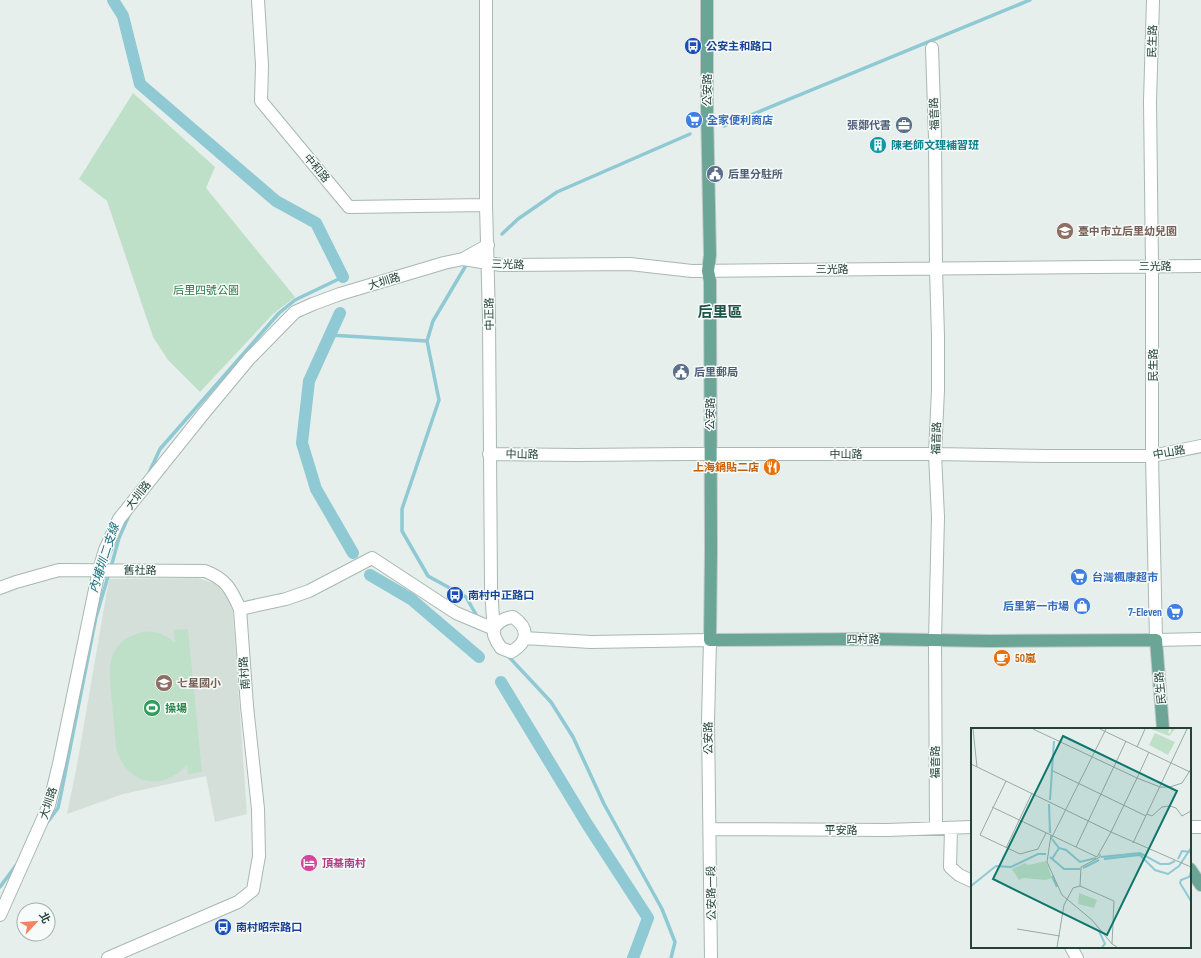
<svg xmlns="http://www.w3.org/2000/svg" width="1201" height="958" font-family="'Sofia Sans Condensed','Noto Sans TC',sans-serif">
<rect width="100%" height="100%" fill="#e6efeb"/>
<!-- built -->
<path fill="#d4dfda" d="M 198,578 L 214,583 L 232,601 L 247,814 L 215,822 L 206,776 L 123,794 L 67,814 L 77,765 L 109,579 Z"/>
<!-- green -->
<path fill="#bfe0c8" d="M 133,93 L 215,167 L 206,188 L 295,297 L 273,314 L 200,392 L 168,360 L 153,337 L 107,201 L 79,179 Z
M 188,629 L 202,772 L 188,774 L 187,765 C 161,793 126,784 116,748 C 115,733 113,717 112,702 C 109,674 104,643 139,633 C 153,629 165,634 175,643 L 174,630 Z"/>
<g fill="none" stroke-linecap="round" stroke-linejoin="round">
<!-- stream -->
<path stroke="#8ec9d4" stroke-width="3.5" d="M 724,126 L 1030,0
M 502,234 L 518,219 L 557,192 L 690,134
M 465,267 L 433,321 L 427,341 L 439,400 L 402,509 L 402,531 L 428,576 L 466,597 L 478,618
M 330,335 L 427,341
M 148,475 L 160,449 L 279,313 L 295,300 L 343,277
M 111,567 L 119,538 L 130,513
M 508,656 L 551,702 L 573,737 L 604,804 L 662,909 L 675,942 L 671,958
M 46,824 L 58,808 L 61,794 L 96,617 L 109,573
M 0,887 L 17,864"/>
<!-- canal -->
<path stroke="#8ec9d4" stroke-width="12" d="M 113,0 L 123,16 L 140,84 L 276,201 L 316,223 L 343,277
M 340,313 L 309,381 L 302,443 L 316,489 L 353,553
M 370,575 L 411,599 L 479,657
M 501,682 L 587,824 L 648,918 L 633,958"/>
<defs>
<path id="minor" d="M 258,0 L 262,65 L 261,101 L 349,207 L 486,205
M 486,0 L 486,205 L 489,319 L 491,587 L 494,635 L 497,642 L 501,648 L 511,652 C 528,642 530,629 513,617 C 504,618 498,621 494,629
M 1153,0 L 1150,101 L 1152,266 L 1152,456 L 1156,640 L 1201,639
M 932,48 L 935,138 L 936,269 L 938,336 L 938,390 L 935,454 L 938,517 L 935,640 L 936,828
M 463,259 L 501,265 L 630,264 L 692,271 L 1201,266
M 489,454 L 577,455 L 686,454 L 935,454 L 1045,456 L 1152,456 L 1201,446
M 0,588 L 16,582 L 59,570 L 205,571 C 226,579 231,589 240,609
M 524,638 L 591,642 L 710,640 L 708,721 L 711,958
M 1190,827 L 1201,827
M 951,828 L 950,867 L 959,875 L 972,881
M 710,829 L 887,830 L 972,827
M 0,915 L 49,805 L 59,764 L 99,570 L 105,550 L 119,519 L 204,413 L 249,359 L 295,312 L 313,304 L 340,294 L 444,263 L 463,259 L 488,245
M 1071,947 L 1077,958
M 108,958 L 238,902 L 253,890 L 259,856 L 258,809 L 247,706 L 240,609 L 286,599 L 309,591 L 372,558 L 456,613 L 494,629"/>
<path id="major" d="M 707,0 L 707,109 L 710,255 L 708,271 L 710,281 L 711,551 L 710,640 L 873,639 L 989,641 L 1156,640 L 1163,729
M 1190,869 L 1201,885"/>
</defs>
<!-- minor casing -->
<use href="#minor" stroke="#a8b8b2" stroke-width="14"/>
<!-- major casing -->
<use href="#major" stroke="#c2cac8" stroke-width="14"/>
<!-- minor -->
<use href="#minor" stroke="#fff" stroke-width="12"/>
<!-- major -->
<use href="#major" stroke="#6aa596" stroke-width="12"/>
</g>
<!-- icons -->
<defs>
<symbol id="bus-disc" viewBox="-11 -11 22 22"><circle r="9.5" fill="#1a4fb4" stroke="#f7fbf9"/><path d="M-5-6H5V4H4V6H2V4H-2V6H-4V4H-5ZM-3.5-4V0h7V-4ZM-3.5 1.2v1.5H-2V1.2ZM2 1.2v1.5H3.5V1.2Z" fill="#fff"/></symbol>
<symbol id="supermarket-disc" viewBox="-11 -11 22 22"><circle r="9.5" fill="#3f7fe0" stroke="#f7fbf9"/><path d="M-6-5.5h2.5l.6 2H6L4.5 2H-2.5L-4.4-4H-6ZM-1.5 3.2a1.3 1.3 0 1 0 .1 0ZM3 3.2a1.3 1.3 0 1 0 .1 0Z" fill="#fff"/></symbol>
<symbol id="office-disc" viewBox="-11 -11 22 22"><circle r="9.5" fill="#5c6f8a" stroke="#f7fbf9"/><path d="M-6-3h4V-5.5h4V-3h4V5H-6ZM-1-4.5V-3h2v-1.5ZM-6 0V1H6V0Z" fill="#fff"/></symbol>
<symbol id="building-disc" viewBox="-11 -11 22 22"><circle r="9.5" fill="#0f9aa8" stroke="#f7fbf9"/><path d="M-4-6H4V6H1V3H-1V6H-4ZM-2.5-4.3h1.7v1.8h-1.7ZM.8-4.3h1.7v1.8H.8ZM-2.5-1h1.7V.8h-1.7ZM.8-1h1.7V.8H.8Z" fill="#fff"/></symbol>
<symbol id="civic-disc" viewBox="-11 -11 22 22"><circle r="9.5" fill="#5c6f8a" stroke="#f7fbf9"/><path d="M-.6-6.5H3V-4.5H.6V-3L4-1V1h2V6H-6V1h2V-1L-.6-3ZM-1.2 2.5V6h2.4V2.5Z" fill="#fff"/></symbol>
<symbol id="school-disc" viewBox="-11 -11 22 22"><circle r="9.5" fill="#8d6e63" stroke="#f7fbf9"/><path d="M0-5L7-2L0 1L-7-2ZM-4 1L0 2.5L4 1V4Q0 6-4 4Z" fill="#fff"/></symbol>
<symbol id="restaurant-disc" viewBox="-11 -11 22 22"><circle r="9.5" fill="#e8710a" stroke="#f7fbf9"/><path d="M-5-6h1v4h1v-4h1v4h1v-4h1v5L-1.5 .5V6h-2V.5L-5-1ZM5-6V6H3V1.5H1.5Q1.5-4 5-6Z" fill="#fff"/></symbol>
<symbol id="shop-disc" viewBox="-11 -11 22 22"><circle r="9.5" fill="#3f7fe0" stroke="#f7fbf9"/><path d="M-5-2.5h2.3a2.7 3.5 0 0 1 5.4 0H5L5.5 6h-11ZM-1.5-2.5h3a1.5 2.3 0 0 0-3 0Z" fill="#fff"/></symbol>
<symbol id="cafe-disc" viewBox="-11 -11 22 22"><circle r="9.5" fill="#e8710a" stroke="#f7fbf9"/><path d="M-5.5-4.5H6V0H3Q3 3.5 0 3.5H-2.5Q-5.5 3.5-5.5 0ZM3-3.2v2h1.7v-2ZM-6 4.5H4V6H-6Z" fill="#fff"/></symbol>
<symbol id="stadium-disc" viewBox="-11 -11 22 22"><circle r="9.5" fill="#2e9e5b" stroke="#f7fbf9"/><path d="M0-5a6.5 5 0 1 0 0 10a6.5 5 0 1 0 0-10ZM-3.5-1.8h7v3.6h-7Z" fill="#fff"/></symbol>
<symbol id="hotel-disc" viewBox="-11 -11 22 22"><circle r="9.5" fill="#d1479c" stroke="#f7fbf9"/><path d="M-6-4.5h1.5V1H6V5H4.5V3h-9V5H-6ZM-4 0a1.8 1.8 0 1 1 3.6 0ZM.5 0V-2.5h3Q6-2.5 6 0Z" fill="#fff"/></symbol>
</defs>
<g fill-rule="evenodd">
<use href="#bus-disc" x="683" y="36" width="20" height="20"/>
<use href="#supermarket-disc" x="684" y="110" width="20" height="20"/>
<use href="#office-disc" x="894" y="115" width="20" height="20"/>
<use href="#building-disc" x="868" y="135" width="20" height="20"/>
<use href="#civic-disc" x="705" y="164" width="20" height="20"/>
<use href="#school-disc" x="1055" y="221" width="20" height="20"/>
<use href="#civic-disc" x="671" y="362" width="20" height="20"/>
<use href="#restaurant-disc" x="762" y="457" width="20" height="20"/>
<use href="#supermarket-disc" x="1069" y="567" width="20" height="20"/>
<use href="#bus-disc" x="445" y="585" width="20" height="20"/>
<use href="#shop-disc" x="1072" y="596" width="20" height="20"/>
<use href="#supermarket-disc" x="1165" y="602" width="20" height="20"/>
<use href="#cafe-disc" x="992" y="648" width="20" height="20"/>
<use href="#school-disc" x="154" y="673" width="20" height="20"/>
<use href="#stadium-disc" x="142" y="698" width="20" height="20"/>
<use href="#hotel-disc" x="299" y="853" width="20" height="20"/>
<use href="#bus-disc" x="213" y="917" width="20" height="20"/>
</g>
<g text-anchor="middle" stroke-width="3" stroke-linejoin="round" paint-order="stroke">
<!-- street labels -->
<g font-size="11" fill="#24423a" stroke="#f7fbf9">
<text transform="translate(1152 41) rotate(-88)" y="4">民生路</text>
<text transform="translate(707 90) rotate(-90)" y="4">公安路</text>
<text transform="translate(934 114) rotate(-92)" y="4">福音路</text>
<text transform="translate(317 168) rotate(50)" y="4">中和路</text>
<text transform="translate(508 264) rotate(2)" y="4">三光路</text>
<text x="1155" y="270">三光路</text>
<text x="832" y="273">三光路</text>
<text transform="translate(384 281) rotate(-17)" y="4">大圳路</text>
<text transform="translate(489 314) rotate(-91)" y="4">中正路</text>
<text transform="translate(1153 365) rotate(-90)" y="4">民生路</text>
<text transform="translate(710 414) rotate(-90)" y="4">公安路</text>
<text transform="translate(936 438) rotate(-88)" y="4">福音路</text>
<text transform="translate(1169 452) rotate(-10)" y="4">中山路</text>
<text transform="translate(522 454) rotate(1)" y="4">中山路</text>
<text x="846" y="458">中山路</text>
<text transform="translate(138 495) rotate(-52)" y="4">大圳路</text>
<text transform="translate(140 570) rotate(1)" y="4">舊社路</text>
<text x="863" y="643">四村路</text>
<text transform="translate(244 673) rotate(-94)" y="4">南村路</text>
<text transform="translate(1160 688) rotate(-95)" y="4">民生路</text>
<text transform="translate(708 738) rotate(-91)" y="4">公安路</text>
<text transform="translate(935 762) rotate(-90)" y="4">福音路</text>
<text transform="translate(48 803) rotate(-72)" y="4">大圳路</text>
<text x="841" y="834">平安路</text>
<text transform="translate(711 893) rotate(-91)" y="4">公安路一段</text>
</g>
<!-- transit labels -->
<g font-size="11" font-weight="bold" fill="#164399" stroke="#f7fbf9" text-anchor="start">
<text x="706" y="50">公安主和路口</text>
<text x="468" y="599">南村中正路口</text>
<text x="236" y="931">南村昭宗路口</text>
</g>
<!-- shop labels -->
<g font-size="11" font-weight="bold" fill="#366cbe" stroke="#f7fbf9" text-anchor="start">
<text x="707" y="124">全家便利商店</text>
<text x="1092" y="581">台灣楓康超市</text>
<text x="1069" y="610" text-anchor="end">后里第一市場</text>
<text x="1162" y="616" text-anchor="end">7-Eleven</text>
</g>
<!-- service labels -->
<g font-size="11" font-weight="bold" fill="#4e5e75" stroke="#f7fbf9" text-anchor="start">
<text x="891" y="129" text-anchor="end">張鄭代書</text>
<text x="728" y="178">后里分駐所</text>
<text x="694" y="376">后里郵局</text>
</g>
<!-- culture labels -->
<g font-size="11" font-weight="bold" fill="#0d838f" stroke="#f7fbf9" text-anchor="start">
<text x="891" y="149">陳老師文理補習班</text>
</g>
<!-- education labels -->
<g font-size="11" font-weight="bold" fill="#785e54" stroke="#f7fbf9" text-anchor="start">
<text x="1078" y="235">臺中市立后里幼兒園</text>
<text x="177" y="687">七星國小</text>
</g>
<!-- park labels -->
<g font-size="11" fill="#2d7a4b" stroke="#f7fbf9">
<text x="206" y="294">后里四號公園</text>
</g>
<!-- food labels -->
<g font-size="11" font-weight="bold" fill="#c56008" stroke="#f7fbf9" text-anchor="end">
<text x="759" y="471">上海鍋貼二店</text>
<text x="1015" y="662" text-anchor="start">50嵐</text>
</g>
<!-- leisure labels -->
<g font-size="11" font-weight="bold" fill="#27864d" stroke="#f7fbf9" text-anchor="start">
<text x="165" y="712">操場</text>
</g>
<!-- hotel labels -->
<g font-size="11" font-weight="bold" fill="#b23c85" stroke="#f7fbf9" text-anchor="start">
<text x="322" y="867">頂基南村</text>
</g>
<!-- water labels -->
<g font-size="12" font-style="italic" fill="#1c6f80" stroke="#f7fbf9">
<text transform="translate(104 558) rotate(-72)" y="4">內埔圳二支線</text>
</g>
<!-- district labels -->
<g font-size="15" font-weight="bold" fill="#1f5548" stroke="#f7fbf9">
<text x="720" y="317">后里區</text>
</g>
</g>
<!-- overview -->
<g transform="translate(971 728)">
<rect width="220" height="220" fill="#e6efeb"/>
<path d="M 180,1 L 198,1 L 197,6 L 200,4 L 200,1 L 204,1 L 198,8 ZM 184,5 L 204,14 L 197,27 L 178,17 ZM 75,133 L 81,150 L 75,152 L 52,150 L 48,152 L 41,141 L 54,135 L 57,137 ZM 108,165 L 126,172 L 123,180 L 107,176 Z" fill="#bfe0c8"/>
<path fill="none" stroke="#8ec9d4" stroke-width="2" d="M 79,72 L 83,13M 78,76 L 79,105M 81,111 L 88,120 L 95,122 L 109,134 L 125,130M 79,129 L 93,141 L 109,141M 130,129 L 169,125 L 189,136 L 198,136 L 204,133M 81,131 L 88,120M 133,131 L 169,127 L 184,142 L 197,146 L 208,138 L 220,120M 207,131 L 211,123 L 220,124M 112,140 L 128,132M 220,144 L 218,149 L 210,152 L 209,155 L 220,173M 81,148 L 86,159M 0,158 L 25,138 L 40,139 L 67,126 L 75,126M 128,203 L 134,216 L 131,219"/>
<path fill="none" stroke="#98aaa4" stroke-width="1" d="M 2,1 L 6,39M 62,1 L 166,50 L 178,24M 129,1 L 219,44M 166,19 L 174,1M 0,36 L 140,104 L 166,50 L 189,59 L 199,59 L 211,55 L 220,41M 82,43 L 175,88M 35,53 L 9,107 L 49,126 L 67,121 L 75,105M 21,79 L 126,129M 176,86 L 181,88 L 191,79 L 199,78 L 205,80 L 211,88 L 220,83M 80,107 L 76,134 L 91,167 L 121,192 L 141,216M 80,111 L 135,1M 162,115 L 216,1M 105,119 L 155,13M 35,120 L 61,65M 129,126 L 129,129 L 110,139 L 109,158 L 143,173 L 141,216 L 146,219M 126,129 L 140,104 L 220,139M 46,201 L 89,208M 86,219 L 93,177 L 102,160 L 109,158"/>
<path fill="#0f766e" fill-opacity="0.15" stroke="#0f766e" stroke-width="2" d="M 92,8 L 206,63 L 136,207 L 22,151 Z"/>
<rect width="220" height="220" fill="none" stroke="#24423a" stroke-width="2"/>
</g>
<!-- north arrow -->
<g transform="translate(36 922) rotate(64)"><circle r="19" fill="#f7fbf9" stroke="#a3b1ad"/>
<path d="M0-3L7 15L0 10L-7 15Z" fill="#f4845f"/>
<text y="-6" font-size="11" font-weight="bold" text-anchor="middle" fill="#24423a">北</text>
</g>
</svg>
